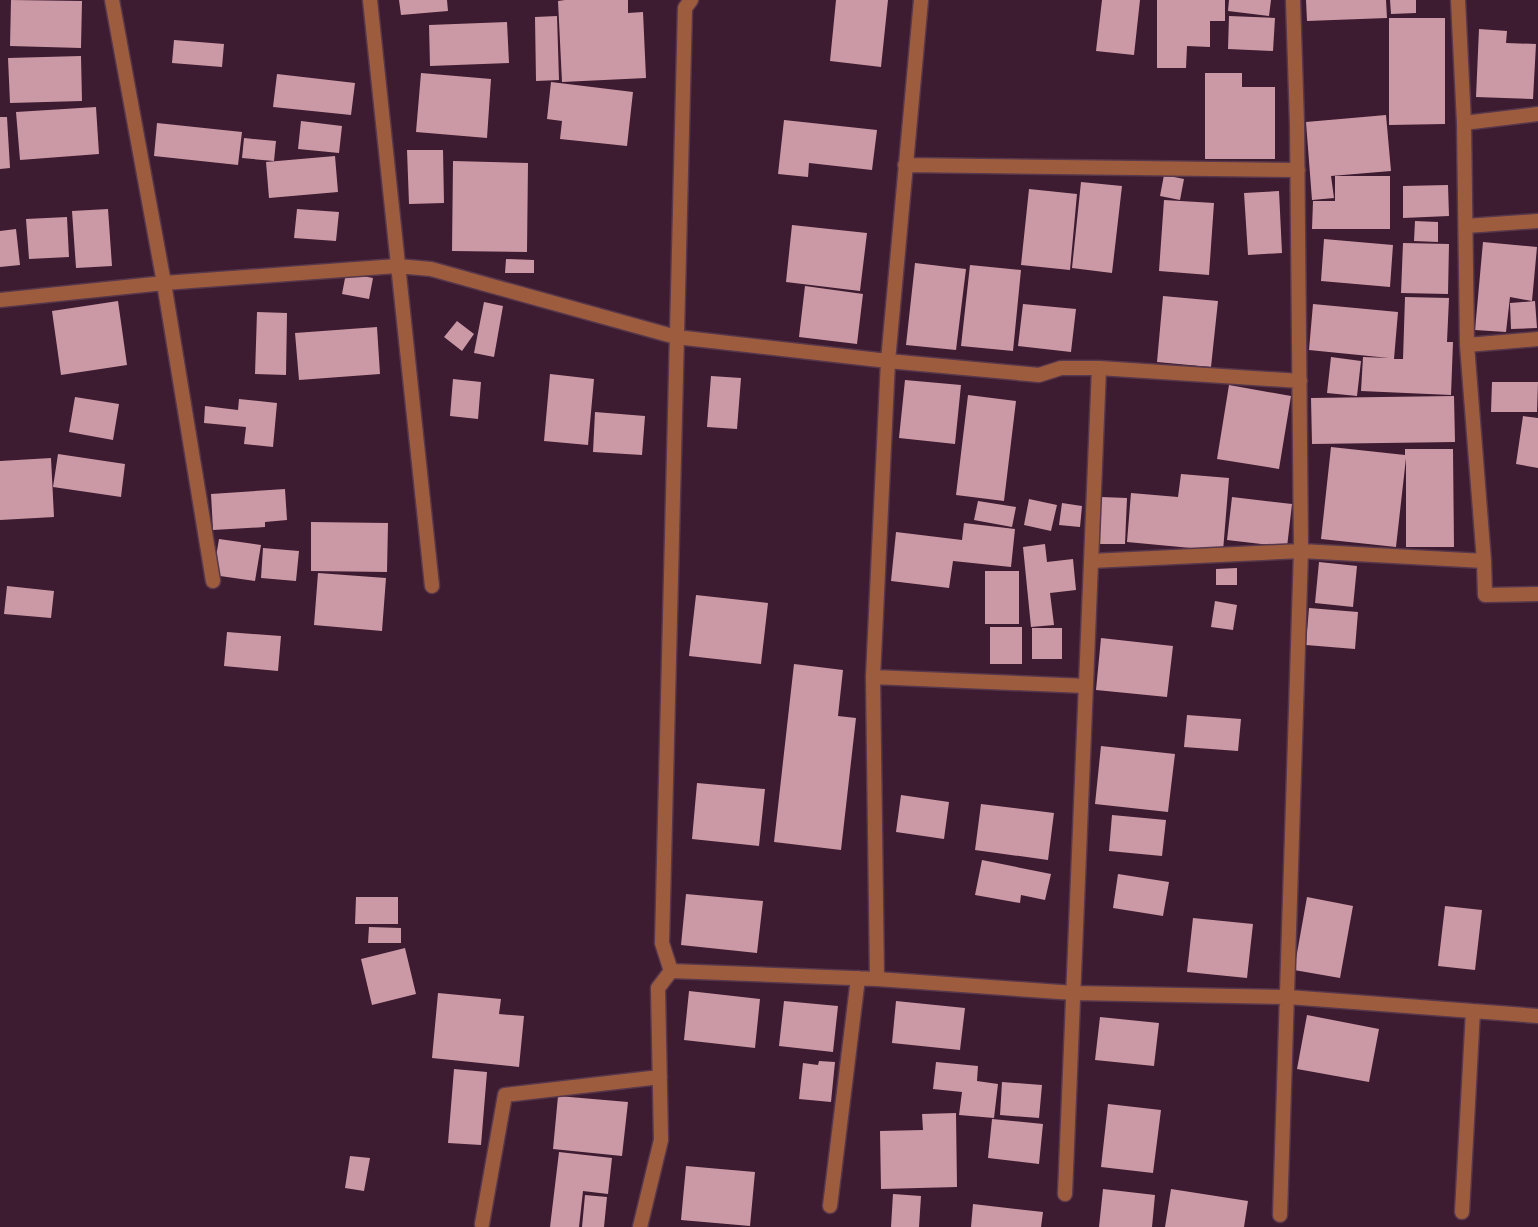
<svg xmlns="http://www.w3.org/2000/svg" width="1538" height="1227" font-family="Helvetica,sans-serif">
<rect width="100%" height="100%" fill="#3d1b30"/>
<!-- building -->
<path fill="#cb99a5" d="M 11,0 L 82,1 L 81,48 L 10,46 Z
M 399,0 L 447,0 L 448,11 L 401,15 Z
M 565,0 L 628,0 L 628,13 L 643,12 L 646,78 L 562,82 L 558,1 Z
M 836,0 L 888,0 L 881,67 L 830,61 Z
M 1102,0 L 1140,0 L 1134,55 L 1096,51 Z
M 1157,0 L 1225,0 L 1225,21 L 1210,21 L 1210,47 L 1187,46 L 1186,68 L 1157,68 Z
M 1229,0 L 1271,0 L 1269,16 L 1228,11 Z
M 1306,0 L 1386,0 L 1387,18 L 1307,21 Z
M 1390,0 L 1416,0 L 1416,13 L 1391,14 Z
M 557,16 L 559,80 L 536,81 L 535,17 Z
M 1229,16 L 1275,18 L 1273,51 L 1228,49 Z
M 1389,18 L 1445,18 L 1445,124 L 1389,125 Z
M 507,22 L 509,63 L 430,66 L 429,25 Z
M 1479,29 L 1507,31 L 1506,43 L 1536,44 L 1533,99 L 1476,97 Z
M 174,40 L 224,44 L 222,67 L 172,63 Z
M 81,56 L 82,101 L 10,103 L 8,58 Z
M 421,73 L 491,79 L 487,138 L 416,132 Z
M 1205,73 L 1242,73 L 1242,87 L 1275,87 L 1275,159 L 1205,159 Z
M 277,74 L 355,83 L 351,115 L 273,107 Z
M 551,82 L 633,92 L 627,146 L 560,139 L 562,121 L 547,119 Z
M 96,107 L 99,154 L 20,160 L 16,112 Z
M 1386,115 L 1391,171 L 1331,176 L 1334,198 L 1312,200 L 1306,122 Z
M 0,117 L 7,117 L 10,168 L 0,169 Z
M 784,120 L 877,130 L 872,170 L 809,163 L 808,177 L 778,174 Z
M 301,121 L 342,126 L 339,153 L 298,149 Z
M 157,123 L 242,132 L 238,165 L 154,156 Z
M 244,138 L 276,141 L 274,161 L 242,158 Z
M 407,150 L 443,150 L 444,203 L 409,204 Z
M 335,156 L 338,192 L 269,198 L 266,162 Z
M 453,161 L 528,163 L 527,252 L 452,251 Z
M 1164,175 L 1184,179 L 1180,200 L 1160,196 Z
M 1335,176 L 1390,176 L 1390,229 L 1312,229 L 1313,201 L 1335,201 Z
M 1081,182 L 1122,186 L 1112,273 L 1072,268 Z
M 1448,185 L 1449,216 L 1403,218 L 1403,186 Z
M 1029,189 L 1077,194 L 1070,270 L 1021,265 Z
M 1279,191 L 1282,253 L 1248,255 L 1244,193 Z
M 1164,200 L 1214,203 L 1209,275 L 1159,271 Z
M 108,209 L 112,266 L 76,268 L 72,211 Z
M 297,209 L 339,212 L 336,241 L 294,238 Z
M 67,217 L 69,257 L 29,259 L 26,219 Z
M 1415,221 L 1438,222 L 1438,242 L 1414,241 Z
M 792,225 L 867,233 L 860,291 L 786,282 Z
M 16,229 L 20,265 L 0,267 L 0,231 Z
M 1324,239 L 1393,245 L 1390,287 L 1321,281 Z
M 1483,242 L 1537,247 L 1532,301 L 1510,297 L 1506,332 L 1475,330 Z
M 1403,243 L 1449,244 L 1448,294 L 1401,293 Z
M 506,259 L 534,260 L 534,273 L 505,273 Z
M 915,263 L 966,269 L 956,350 L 906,345 Z
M 970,265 L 1021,270 L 1013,351 L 961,346 Z
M 346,273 L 373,278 L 369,299 L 342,294 Z
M 805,286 L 863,294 L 857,344 L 799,337 Z
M 1163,296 L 1218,301 L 1211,367 L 1157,362 Z
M 1405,297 L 1449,298 L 1447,342 L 1453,342 L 1451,395 L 1361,391 L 1363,357 L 1389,358 L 1309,350 L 1313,304 L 1398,312 L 1394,359 L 1403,359 Z
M 118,301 L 127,365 L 61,375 L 52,311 Z
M 1535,301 L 1537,328 L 1511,329 L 1510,303 Z
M 484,302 L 503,306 L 494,357 L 474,353 Z
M 1023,304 L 1076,309 L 1071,352 L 1018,346 Z
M 257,312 L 287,313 L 286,375 L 255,374 Z
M 457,321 L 474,334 L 462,351 L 444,337 Z
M 377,327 L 380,374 L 299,380 L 295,333 Z
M 1331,357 L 1361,361 L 1357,396 L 1327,393 Z
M 550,374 L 594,379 L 588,445 L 544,441 Z
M 711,376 L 741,378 L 737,429 L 707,427 Z
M 453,379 L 481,382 L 478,419 L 450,416 Z
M 905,380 L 961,385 L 955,444 L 899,438 Z
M 1492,382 L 1538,382 L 1537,412 L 1491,412 Z
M 1229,385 L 1291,396 L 1279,469 L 1217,459 Z
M 968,395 L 1016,401 L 1004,501 L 956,495 Z
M 1454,396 L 1455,442 L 1312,444 L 1311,398 Z
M 75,397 L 119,404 L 113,440 L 69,432 Z
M 239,399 L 277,403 L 273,447 L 244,444 L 246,427 L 204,423 L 205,406 L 238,410 Z
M 595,412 L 645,416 L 642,455 L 593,452 Z
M 1523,416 L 1538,418 L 1538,468 L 1516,464 Z
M 1331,447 L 1405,455 L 1405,449 L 1453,449 L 1454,547 L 1406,547 L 1406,458 L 1396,547 L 1321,539 Z
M 58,454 L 125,464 L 121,497 L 53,487 Z
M 51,458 L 54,517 L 0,520 L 0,461 Z
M 1181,474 L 1229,478 L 1223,551 L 1127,542 L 1131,493 L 1178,497 Z
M 285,489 L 287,520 L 265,522 L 265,527 L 213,530 L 211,494 Z
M 1101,497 L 1127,498 L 1125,544 L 1099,544 Z
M 1232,497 L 1292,504 L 1287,547 L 1227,540 Z
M 1029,499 L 1057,505 L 1051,531 L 1024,525 Z
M 978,501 L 1016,507 L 1012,527 L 974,520 Z
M 1062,503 L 1082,506 L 1080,527 L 1059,525 Z
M 311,522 L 388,523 L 387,572 L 311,571 Z
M 964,523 L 1015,529 L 1011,567 L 953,561 L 949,588 L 891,581 L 896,532 L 962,540 Z
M 219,539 L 261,545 L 255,581 L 213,575 Z
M 1045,544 L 1047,562 L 1073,559 L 1076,590 L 1050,593 L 1054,625 L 1031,627 L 1023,547 Z
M 263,548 L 299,551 L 296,581 L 261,578 Z
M 1319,562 L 1357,566 L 1353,607 L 1315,603 Z
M 1237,568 L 1237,585 L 1216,585 L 1216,569 Z
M 985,571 L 1019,571 L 1019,624 L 985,624 Z
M 318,573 L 386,578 L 382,631 L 314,625 Z
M 7,586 L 54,591 L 51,618 L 4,614 Z
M 696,595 L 768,603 L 761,664 L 689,656 Z
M 1215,601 L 1237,605 L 1233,630 L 1211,627 Z
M 1309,608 L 1358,612 L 1355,649 L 1306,645 Z
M 990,627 L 1022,627 L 1022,664 L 990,664 Z
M 1032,628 L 1062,628 L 1062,659 L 1032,659 Z
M 227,632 L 281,636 L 278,671 L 224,666 Z
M 1101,638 L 1173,646 L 1167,697 L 1096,690 Z
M 794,664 L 843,670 L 838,716 L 856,718 L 841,850 L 774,842 Z
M 1187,715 L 1241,719 L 1238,751 L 1184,747 Z
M 1101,746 L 1175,754 L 1168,812 L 1095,804 Z
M 697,783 L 765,789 L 759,846 L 692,839 Z
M 901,795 L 949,802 L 944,839 L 896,832 Z
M 981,804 L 1054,813 L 1048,860 L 975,850 Z
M 1112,815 L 1166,820 L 1162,856 L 1109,851 Z
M 982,860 L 1051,874 L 1045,900 L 1021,895 L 1020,903 L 975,895 Z
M 1118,874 L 1169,882 L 1163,916 L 1113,908 Z
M 686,894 L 763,901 L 757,953 L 681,945 Z
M 356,897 L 398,897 L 398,924 L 355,924 Z
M 1307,897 L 1353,906 L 1340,978 L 1294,970 Z
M 1445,906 L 1482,910 L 1475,970 L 1438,966 Z
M 1193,918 L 1253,924 L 1247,978 L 1187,972 Z
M 369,927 L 401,928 L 401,943 L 368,943 Z
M 405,948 L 416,994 L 372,1005 L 361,959 Z
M 689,991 L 760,999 L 755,1048 L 684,1040 Z
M 438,993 L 501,999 L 499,1014 L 524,1016 L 519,1067 L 432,1058 Z
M 784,1001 L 838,1006 L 833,1052 L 779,1046 Z
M 896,1001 L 965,1008 L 960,1050 L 892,1043 Z
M 1307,1015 L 1379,1029 L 1369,1082 L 1297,1069 Z
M 1100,1017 L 1159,1023 L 1154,1066 L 1095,1060 Z
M 819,1061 L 835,1062 L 831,1102 L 799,1099 L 803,1063 L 818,1065 Z
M 936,1062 L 978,1066 L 977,1081 L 998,1084 L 994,1118 L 959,1115 L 962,1092 L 933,1089 Z
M 454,1069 L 487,1072 L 481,1145 L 448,1143 Z
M 1002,1082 L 1042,1085 L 1039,1118 L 1000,1115 Z
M 558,1096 L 628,1102 L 622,1156 L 553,1149 Z
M 1108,1104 L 1161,1110 L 1153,1173 L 1101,1167 Z
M 956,1113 L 957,1187 L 881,1189 L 880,1131 L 923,1130 L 922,1114 Z
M 992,1119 L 1043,1124 L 1039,1164 L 988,1158 Z
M 559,1152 L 612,1158 L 608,1194 L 583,1191 L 579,1227 L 550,1227 Z
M 350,1156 L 370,1158 L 364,1191 L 345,1188 Z
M 686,1166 L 755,1172 L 750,1226 L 681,1220 Z
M 1103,1189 L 1155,1195 L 1152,1227 L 1099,1227 Z
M 1171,1189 L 1248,1201 L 1244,1227 L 1165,1227 Z
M 893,1194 L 921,1196 L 919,1227 L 891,1227 Z
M 585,1195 L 607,1197 L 604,1227 L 582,1227 Z
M 973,1204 L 1043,1212 L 1041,1227 L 971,1227 Z"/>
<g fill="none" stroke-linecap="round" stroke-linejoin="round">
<defs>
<path id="minor" d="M 112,0 L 164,283 L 213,581
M 370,0 L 432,586
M 1458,0 L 1464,123 L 1467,345 L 1484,561
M 1464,123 L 1538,114
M 905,165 L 1298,170
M 1466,226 L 1538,221
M 0,300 L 164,283 L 397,266 L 431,269 L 676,337 L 888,361 L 1039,375 L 1061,368 L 1099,368 L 1300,381
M 1467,345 L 1538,339
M 1091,561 L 1301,551 L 1484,561 L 1485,595 L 1538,594
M 873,677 L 1086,686
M 671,971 L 662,943 L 685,8 L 691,0
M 671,971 L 877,979 L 1074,993 L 1288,997 L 1538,1016
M 877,979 L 873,677 L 888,361 L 921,0
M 1065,1194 L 1099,368
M 830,1206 L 858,978
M 1462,1212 L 1473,1011
M 1280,1215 L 1301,551 L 1297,124 L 1293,0
M 482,1224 L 505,1095 L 660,1077
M 640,1227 L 661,1140 L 658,988 L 671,971"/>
</defs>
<!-- minor casing -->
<use href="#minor" stroke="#57374b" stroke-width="17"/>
<!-- minor -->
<use href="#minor" stroke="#9e5c3f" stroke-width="14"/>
</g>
</svg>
